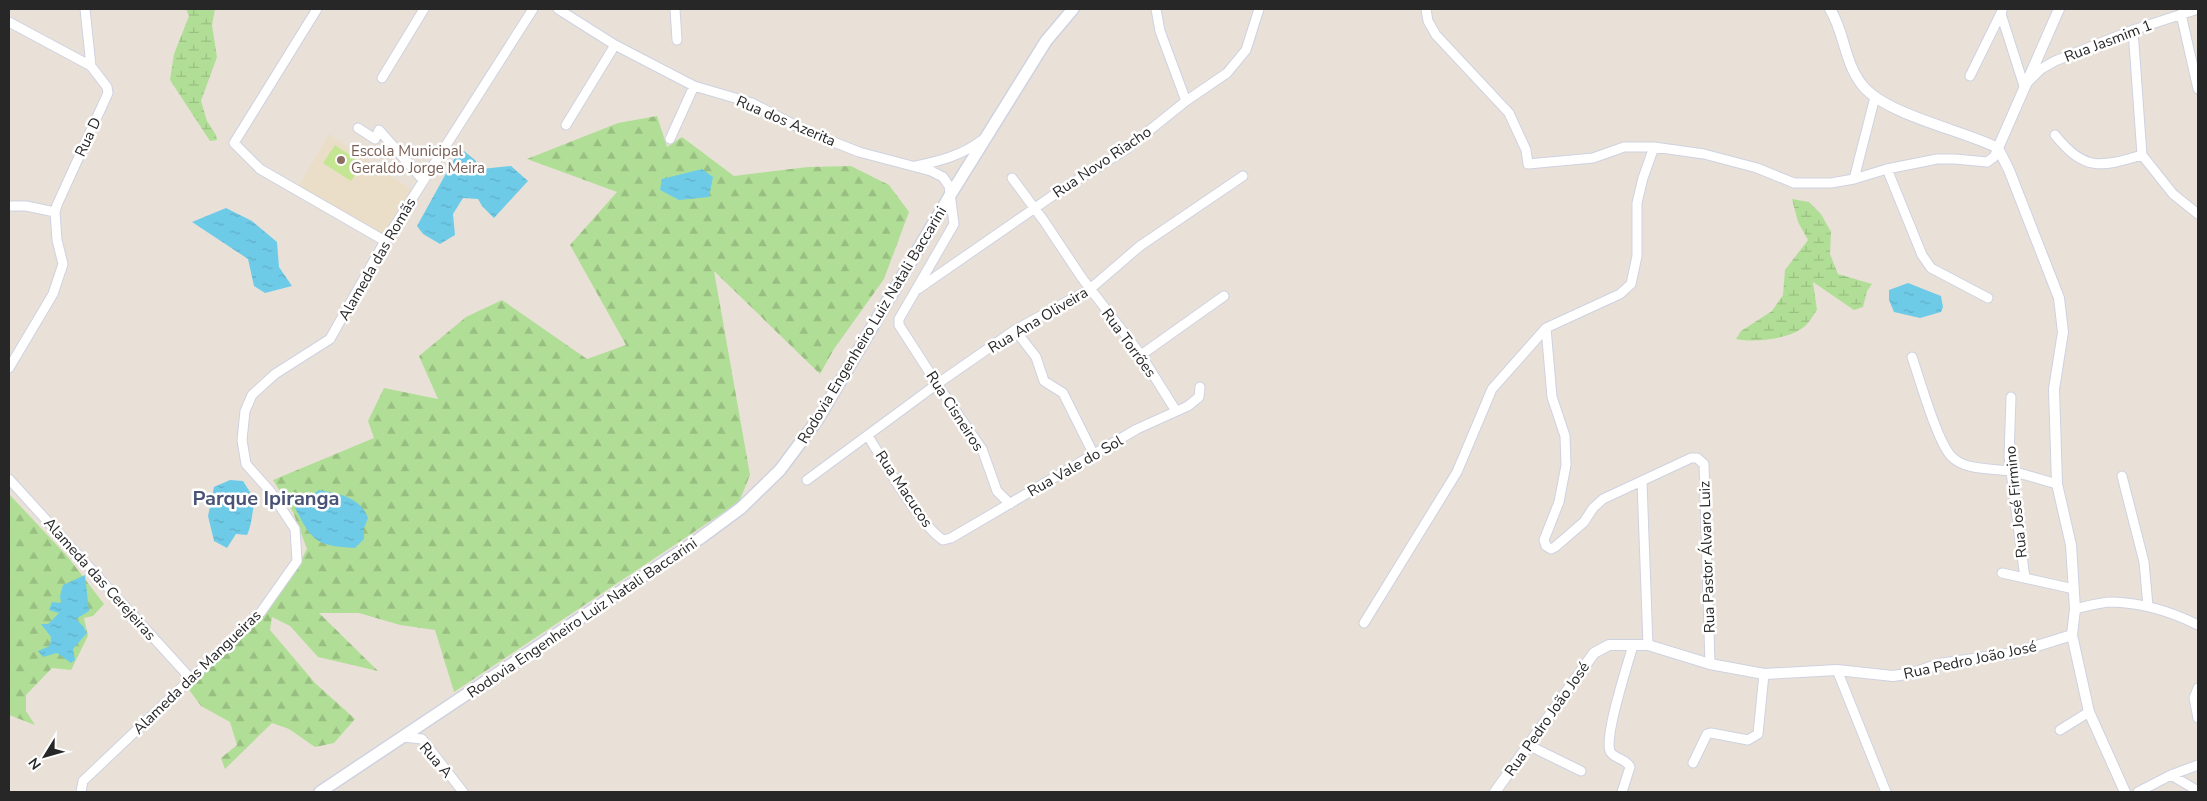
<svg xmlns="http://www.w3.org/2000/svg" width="2207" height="801" font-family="'Nunito Sans',sans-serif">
<defs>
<pattern id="forest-firs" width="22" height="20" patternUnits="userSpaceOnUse" patternTransform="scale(1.25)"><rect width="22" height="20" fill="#b1de96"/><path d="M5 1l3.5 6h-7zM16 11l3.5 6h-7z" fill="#98be81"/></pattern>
<pattern id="wetland-marsh" width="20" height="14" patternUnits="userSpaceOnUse" patternTransform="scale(1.25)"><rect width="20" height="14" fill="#b1de96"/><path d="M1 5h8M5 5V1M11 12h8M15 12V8" fill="none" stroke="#98be81"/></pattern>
<pattern id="water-ripples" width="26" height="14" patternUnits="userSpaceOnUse" patternTransform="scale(1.25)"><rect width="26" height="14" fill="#6ecbe8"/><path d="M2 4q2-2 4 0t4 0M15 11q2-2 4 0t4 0" fill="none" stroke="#5faec7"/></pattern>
</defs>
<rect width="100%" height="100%" fill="#e9e1d8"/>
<!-- education -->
<path fill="#ebdec8" d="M 329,134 L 413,191 L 381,235 L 298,187 Z"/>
<!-- forest -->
<path fill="url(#forest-firs)" d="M 657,116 L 667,147 L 682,137 L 734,176 L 808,167 L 851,166 L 889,185 L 909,212 L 884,279 L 834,349 L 820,374 L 714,271 L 750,475 L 739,502 L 454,692 L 435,630 L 400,625 L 359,613 L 319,613 L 378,671 L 318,657 L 290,626 L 272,617 L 270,630 L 315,683 L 355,719 L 334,743 L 315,747 L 289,729 L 272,723 L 225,769 L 221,758 L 237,745 L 230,722 L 201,706 L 187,687 C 234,643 278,608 307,549 L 293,512 L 273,480 L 374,438 L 368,421 L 384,388 L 438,399 L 419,356 L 466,317 L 502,300 L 587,359 L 626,345 L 570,245 L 617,192 L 527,159 L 618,123 Z
M 9,494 L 68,557 L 104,604 L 93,616 L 84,618 L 88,636 L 71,670 L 52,668 L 26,695 L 26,711 L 35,725 L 9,715 Z"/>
<!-- wetland -->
<path fill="url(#wetland-marsh)" d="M 186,9 L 215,9 L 212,25 L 217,57 L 201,101 L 207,121 L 216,135 L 217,140 L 210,141 L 170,80 L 174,54 L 189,16 Z
M 1792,199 L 1809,202 L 1821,214 L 1831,232 L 1830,254 L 1838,274 L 1872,284 L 1867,291 L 1863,307 L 1854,310 L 1813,282 L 1817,310 C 1813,315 1810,322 1805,326 C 1791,339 1754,343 1736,339 L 1741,331 L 1772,311 L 1783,295 L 1785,270 L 1808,240 L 1798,222 Z"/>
<!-- pitch -->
<path fill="#c4e592" d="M 335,145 L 363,164 L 351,181 L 323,163 Z"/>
<!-- water -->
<path fill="url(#water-ripples)" d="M 464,151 L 475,160 L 481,169 L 511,166 L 528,181 L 494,218 L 482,206 L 478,199 L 463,198 L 453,214 L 455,235 L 440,244 L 423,234 L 417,226 L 454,159 Z
M 702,169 L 713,177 L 709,197 L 679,200 L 660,190 L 662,179 Z
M 226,208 L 252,221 L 277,242 L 279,267 L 292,286 L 265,293 L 254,286 L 248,259 L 192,222 Z
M 1908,283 L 1941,296 L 1943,307 L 1941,312 L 1920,318 L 1894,312 L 1889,300 L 1889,290 Z
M 230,480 L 243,481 L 255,500 C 252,512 252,525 247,535 L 236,534 L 227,548 L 214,541 L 208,516 L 214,487 Z
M 319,490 C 340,494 360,497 368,518 L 364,528 L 364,539 L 355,548 C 316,546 312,541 295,508 Z
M 85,575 L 89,611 L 76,619 L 83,626 L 87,633 L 73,649 L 75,660 L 71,663 L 57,653 L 43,657 L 38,651 L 50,646 L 51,637 L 41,624 L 48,624 L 59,613 L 49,610 L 52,602 L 61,603 L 60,596 L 63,585 Z"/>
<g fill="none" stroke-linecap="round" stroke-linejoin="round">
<defs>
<path id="minor" d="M 85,9 L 91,66
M 317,9 L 234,143 L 260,169 L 385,241
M 558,9 L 615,45 L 694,86 L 752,103 L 806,131 L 859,152 L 931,171 L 943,177 L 949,186 L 954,224 L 899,319 L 899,325 L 937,384 L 982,449 L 997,491 L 1010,504
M 675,9 L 677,40
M 1156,9 L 1160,31 L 1186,101
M 1426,9 L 1428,21 L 1436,35 L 1509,113 L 1526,150 L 1528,164 L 1593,158 L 1624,147 L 1654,147 L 1704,154 L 1757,168 L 1794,183 L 1831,183 L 1854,179 L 1887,169 L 1937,159 L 1955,159 L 1987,162 L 1994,157 L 1998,148
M 2001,14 L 2024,86 L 2041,69 L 2055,61 L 2133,30 L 2198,9
M 2181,14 L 2198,89
M 9,22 L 91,66 L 107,87 L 108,93 L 57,205 L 55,212 L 57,240 L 63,264 L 53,294 L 9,368
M 2133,30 L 2142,155 L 2173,194 L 2198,214
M 1970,76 L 2002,11
M 382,78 L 424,9
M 566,125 L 615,45
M 358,128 L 375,139 L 379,130 L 423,180
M 2055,135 C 2085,172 2101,167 2142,155
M 670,139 L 694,86
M 916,166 C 940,161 963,155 982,140
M 1887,169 L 1922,255 L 1931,268 L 1988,298
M 1012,178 L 1044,221 L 1082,278 L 1141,355 L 1176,411
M 1854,179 L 1875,97
M 9,206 L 26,206 L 55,212
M 918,289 L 1058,192 L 1125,150 L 1186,101 L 1227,73 L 1246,50 L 1259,9
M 1546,328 L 1552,397 L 1565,436 L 1566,465 L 1559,502 L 1544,540 L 1546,546 L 1551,549 L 1555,547 L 1584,522 L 1593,508 L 1603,499 L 1691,458 L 1697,458 L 1704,464 L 1710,664
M 1015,330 L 1036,357 L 1044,381 L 1063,393 L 1094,455
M 1141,355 L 1224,296
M 1912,357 C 1920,380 1937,441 1951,456 C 1965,471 1991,468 2009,471 C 2025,474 2042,480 2057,484
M 2011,397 L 2009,457 L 2025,578
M 868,436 C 884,462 920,525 943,540 L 951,538 L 1137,429 L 1188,406 L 1199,397 L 1200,387
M 2122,476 L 2144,562 L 2148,606
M 9,479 L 191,679
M 807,480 L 937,384 L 1015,330 L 1090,289 L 1140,246 L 1243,176
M 1642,482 L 1648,645
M 2002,573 L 2074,589
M 2075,609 C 2087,606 2101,602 2113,602 C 2142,603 2172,612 2198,625
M 1364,623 L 1457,472 L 1492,389 L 1546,328 L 1620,294 L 1631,284 L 1637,256 L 1637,203 L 1643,178 L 1654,147
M 1837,670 L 1886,792
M 2198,688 L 2194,698 L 2198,718
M 2060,730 L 2089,712
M 403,737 L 422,739 L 463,792
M 1528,745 L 1581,771
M 1693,763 L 1707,734 L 1711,733 L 1748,740 L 1758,734 L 1764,674
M 2171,775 L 2198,791
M 81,792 L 83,781 L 261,612 L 297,561 L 295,529 L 270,491 L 246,464 L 242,440 L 245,411 L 252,395 L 275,374 L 330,339 L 385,241 L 533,9
M 1622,792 L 1630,767 C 1626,758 1613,759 1610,751 C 1604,735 1628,664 1633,645
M 2138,792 L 2171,775 L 2198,765"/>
<path id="tertiary" d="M 1830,9 C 1845,33 1844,63 1863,86 C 1887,115 1962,130 1998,148
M 2059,9 L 1998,148 L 2009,170 L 2059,298 L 2063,332 L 2054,389 L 2057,484 L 2071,545 L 2075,609 L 2072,635 L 2089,712 L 2125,792
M 1495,792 L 1594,653 L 1609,645 L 1648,645 L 1710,664 L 1764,674 L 1837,670 L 1893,676 L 1913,673 L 1939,664 L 2014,653 L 2072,635"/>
<path id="secondary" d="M 320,792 L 699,539 L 741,508 L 780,470 L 818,419 L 949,197 L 1046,41 L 1073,9"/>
</defs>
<!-- minor casing -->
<use href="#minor" stroke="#ced2e0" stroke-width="11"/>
<!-- tertiary casing -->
<use href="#tertiary" stroke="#ced2e0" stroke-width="12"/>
<!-- secondary casing -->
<use href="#secondary" stroke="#ced2e0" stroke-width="14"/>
<!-- minor -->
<use href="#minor" stroke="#fff" stroke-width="9"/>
<!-- tertiary -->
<use href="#tertiary" stroke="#fff" stroke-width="10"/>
<!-- secondary -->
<use href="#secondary" stroke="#fff" stroke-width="11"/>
</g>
<!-- markers -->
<circle fill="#8d6e63" stroke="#fff" stroke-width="2" cx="341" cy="160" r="5"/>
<g text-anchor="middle" stroke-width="5" stroke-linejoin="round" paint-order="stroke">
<!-- street labels -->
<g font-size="15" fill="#272727" stroke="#fff">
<text transform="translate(2108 41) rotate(-21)" y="5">Rua Jasmim 1</text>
<text transform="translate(786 121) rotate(23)" y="5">Rua dos Azerita</text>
<text transform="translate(88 137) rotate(-65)" y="5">Rua D</text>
<text transform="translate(1102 162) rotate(-34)" y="5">Rua Novo Riacho</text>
<text transform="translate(377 259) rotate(-60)" y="5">Alameda das Romãs</text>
<text transform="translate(1038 320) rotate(-31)" y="5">Rua Ana Oliveira</text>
<text transform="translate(872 325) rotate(-59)" y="5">Rodovia Engenheiro Luiz Natali Baccarini</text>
<text transform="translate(1129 343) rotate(54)" y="5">Rua Torrões</text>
<text transform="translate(955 411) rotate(57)" y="5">Rua Cisneiros</text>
<text transform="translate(1075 466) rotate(-30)" y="5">Rua Vale do Sol</text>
<text transform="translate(904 489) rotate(56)" y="5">Rua Macucos</text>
<text transform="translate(2016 502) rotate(-96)" y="5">Rua José Firmino</text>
<text transform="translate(1707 557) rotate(-92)" y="5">Rua Pastor Álvaro Luiz</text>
<text transform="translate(100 579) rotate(48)" y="5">Alameda das Cerejeiras</text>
<text transform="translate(582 618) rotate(-34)" y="5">Rodovia Engenheiro Luiz Natali Baccarini</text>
<text transform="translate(1970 660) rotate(-12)" y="5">Rua Pedro João José</text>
<text transform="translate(197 672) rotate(-44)" y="5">Alameda das Mangueiras</text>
<text transform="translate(1547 719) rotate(-55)" y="5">Rua Pedro João José</text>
<text transform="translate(436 760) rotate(49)" y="5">Rua A</text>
</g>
<!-- education labels -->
<g font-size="15" fill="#785e54" stroke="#fff" text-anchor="start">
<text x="351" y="156">Escola Municipal<tspan x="351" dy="17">Geraldo Jorge Meira</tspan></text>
</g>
<!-- district labels -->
<g font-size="20" font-weight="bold" fill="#4a5375" stroke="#fff">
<text x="266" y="505">Parque Ipiranga</text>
</g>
</g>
<!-- border -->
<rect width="2207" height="801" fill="none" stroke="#272727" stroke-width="20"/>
<!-- north arrow -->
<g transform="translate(45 756) rotate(233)" stroke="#ffffff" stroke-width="4" paint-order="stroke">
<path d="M0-4L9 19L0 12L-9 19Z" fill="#272727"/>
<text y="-8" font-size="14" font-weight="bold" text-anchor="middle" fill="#272727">N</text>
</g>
</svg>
